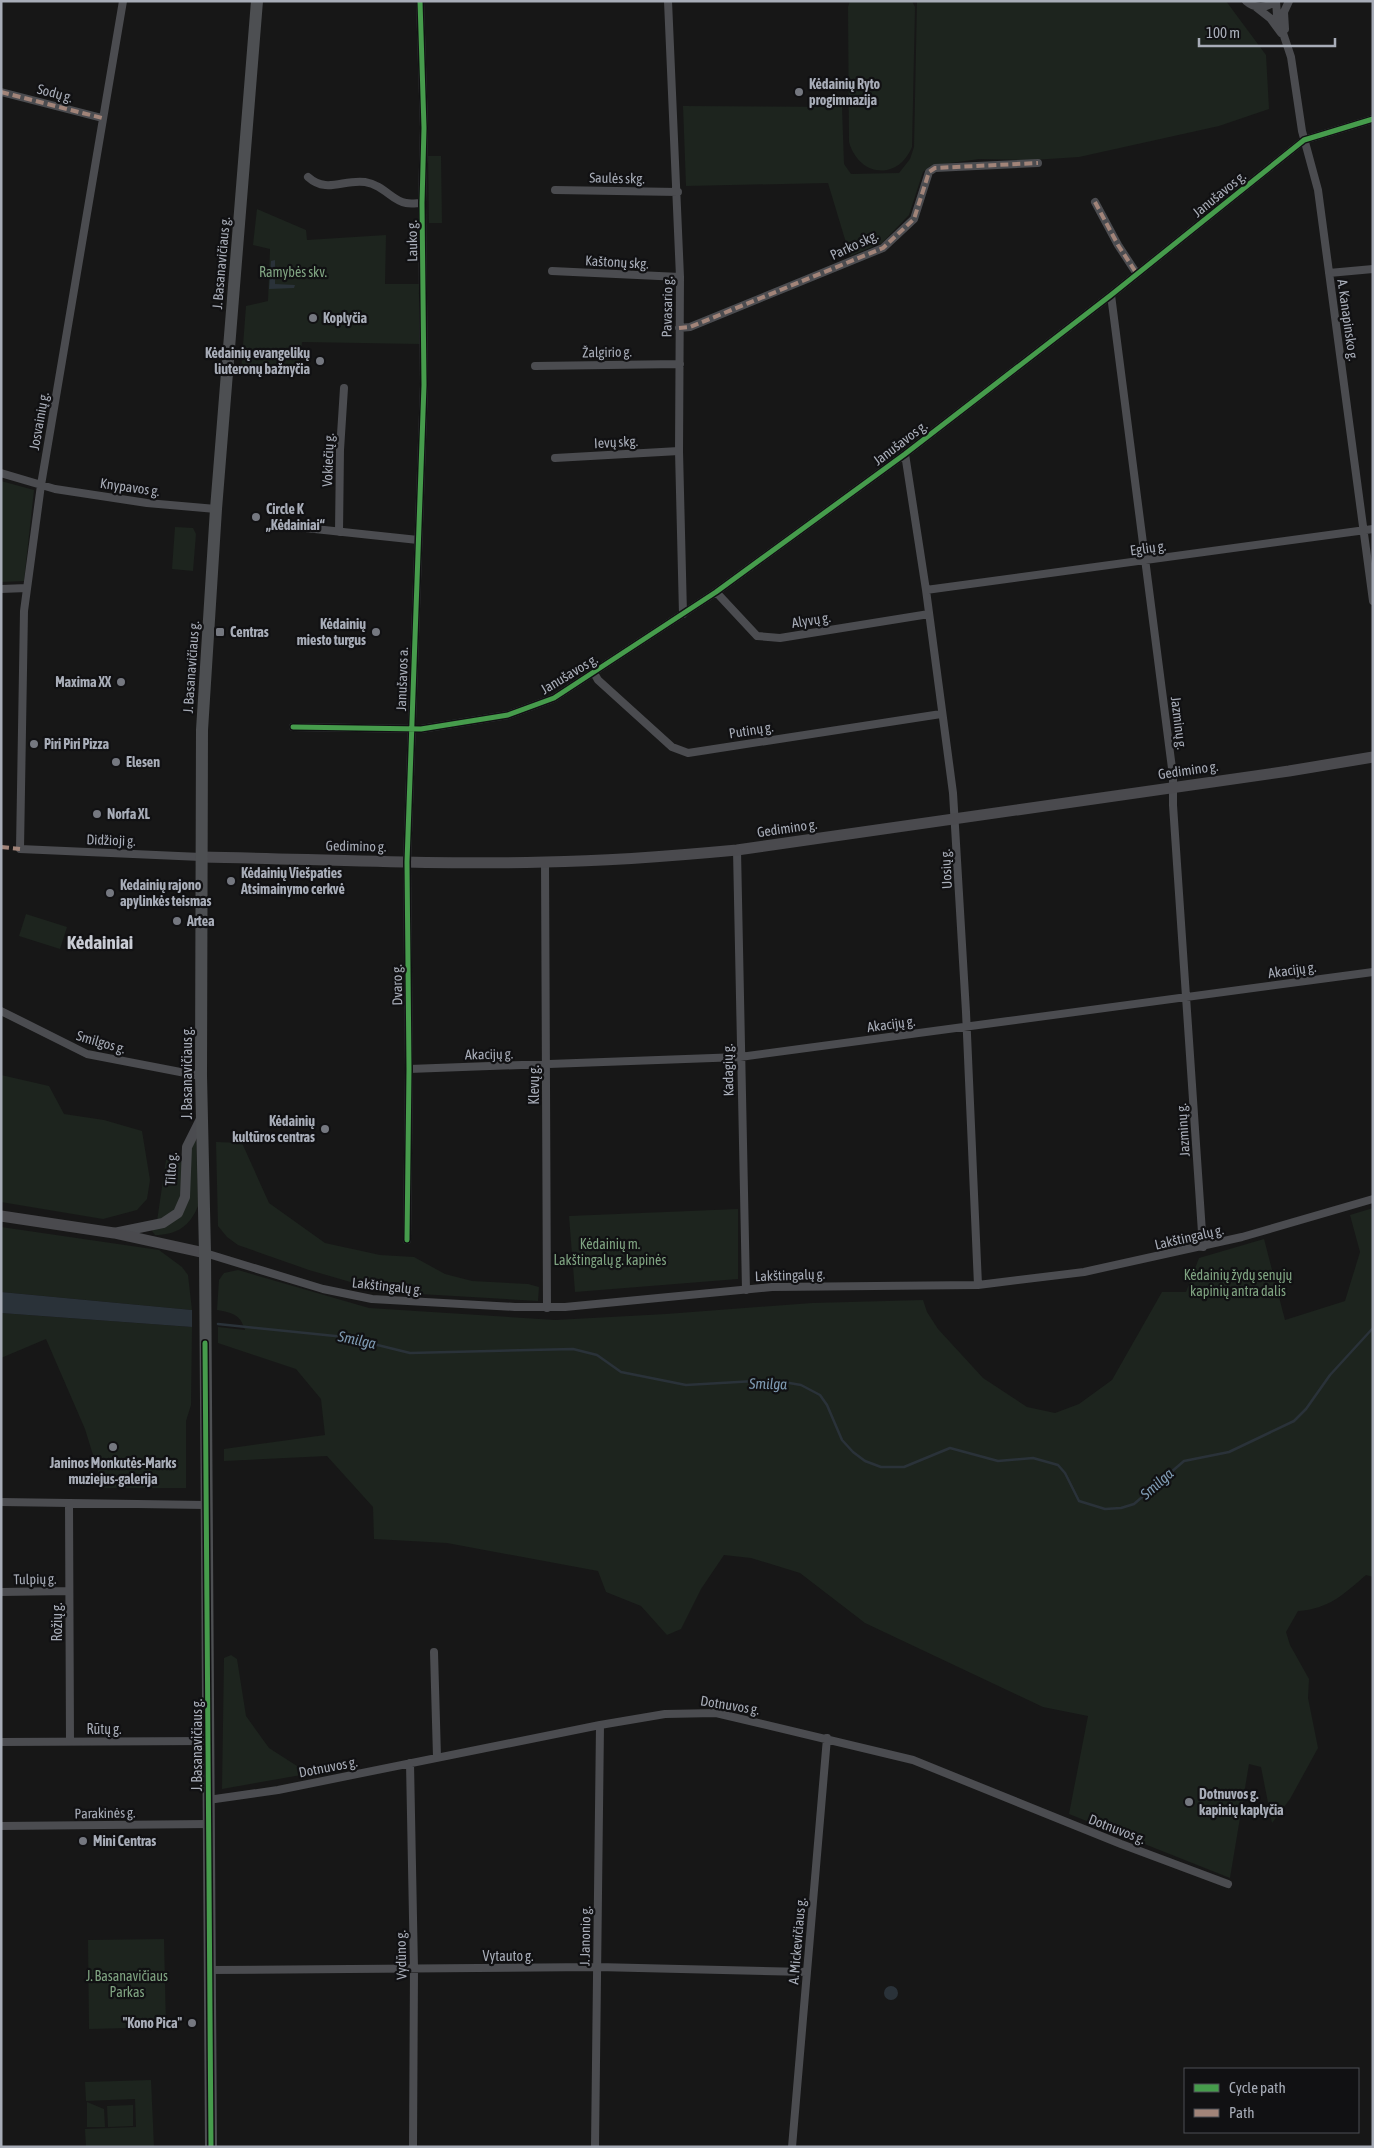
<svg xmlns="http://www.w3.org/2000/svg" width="1374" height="2148" font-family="'Asap Condensed',sans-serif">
<rect width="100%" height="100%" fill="#171717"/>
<!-- green -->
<path fill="#1d241e" d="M 850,1 L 912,1 L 915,7 L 912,147 C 898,181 859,177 849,142 L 848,7 Z
M 917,1 L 1226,1 L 1266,55 L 1269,109 L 1219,126 L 1079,157 L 1033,160 L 979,159 L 930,166 L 923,172 L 909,215 L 882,243 L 850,256 L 828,183 L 686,186 L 683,106 L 842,107 L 844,164 L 851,174 L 899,173 L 910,159 L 914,147 Z
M 428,156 L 441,156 L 442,223 L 429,223 Z
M 257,209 L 306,230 L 307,240 L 386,235 L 385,284 L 419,284 L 420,344 L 302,342 L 298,376 L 241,372 L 246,306 L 268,301 L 270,249 L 253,245 Z
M 1,481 L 34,490 L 24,581 L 1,582 Z
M 175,527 L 193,528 L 196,534 L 193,571 L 172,569 Z
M 26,914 L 67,927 L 60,949 L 19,936 Z
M 1,1075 L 49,1086 L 64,1114 L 104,1120 L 142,1131 L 150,1180 L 147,1199 L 137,1210 L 103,1219 L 1,1202 Z
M 196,1134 L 198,1206 C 190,1226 177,1235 155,1235 L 152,1231 L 157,1221 L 166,1160 L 183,1161 Z
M 216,1142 L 242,1143 L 269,1203 L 325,1243 L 380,1255 L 414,1257 L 445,1274 L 472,1281 L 528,1284 L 539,1287 L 538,1301 L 385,1292 L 309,1270 L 238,1245 L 227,1237 L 218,1226 Z
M 1373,1208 L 1373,1577 L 1366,1575 C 1344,1594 1329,1609 1298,1611 L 1286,1632 L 1290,1645 L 1309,1679 L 1308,1698 L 1318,1748 L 1290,1799 L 1272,1823 L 1261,1767 L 1249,1764 L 1230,1878 L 1069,1814 L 1088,1716 L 1043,1707 L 865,1623 L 800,1573 L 751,1558 L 724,1555 L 701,1589 L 681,1629 L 667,1635 L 641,1606 L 606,1592 L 598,1571 L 447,1543 L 374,1539 L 373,1507 L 327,1456 L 224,1461 L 224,1449 L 325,1435 L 321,1399 L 296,1369 L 218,1343 L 218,1327 L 245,1330 C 240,1314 233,1313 217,1310 L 219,1280 L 224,1273 L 238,1270 L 369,1308 L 555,1320 L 666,1314 L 812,1303 L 923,1300 L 927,1312 L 938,1329 L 983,1378 L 1027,1407 L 1055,1413 L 1079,1404 L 1112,1380 L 1162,1292 L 1186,1292 L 1199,1258 L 1264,1239 L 1285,1320 L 1345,1301 L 1360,1252 L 1350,1215 Z
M 738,1209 L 738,1279 L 575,1292 L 569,1216 Z
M 1,1227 L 159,1250 L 182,1267 L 188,1275 L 192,1310 L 1,1292 Z
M 1,1313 L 192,1327 L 191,1405 L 186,1421 L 186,1488 L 103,1488 L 85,1429 L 46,1339 L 1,1358 Z
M 231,1655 L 237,1659 L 246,1716 L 269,1748 L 297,1766 L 320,1768 L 318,1772 L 222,1789 L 224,1658 Z
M 164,1939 L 166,2027 L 89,2029 L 88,1940 Z
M 151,2080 L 154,2147 L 86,2147 L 85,2129 L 136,2127 L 135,2099 L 86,2101 L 85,2082 Z
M 87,2102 L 104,2109 L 105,2127 L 87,2127 Z
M 133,2105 L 133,2126 L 108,2127 L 107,2106 Z"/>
<!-- water -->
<path fill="#2a3239" d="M 275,260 L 275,284 L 295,285 L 294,288 L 269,289 L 271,261 Z
M 1,1292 L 192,1310 L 192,1327 L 1,1313 Z
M884 1993a7 7 0 1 1 14 0a7 7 0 1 1-14 0Z"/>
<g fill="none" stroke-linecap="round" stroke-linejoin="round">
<!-- stream -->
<path stroke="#2a3239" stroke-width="2.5" d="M 218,1324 L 345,1337 L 410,1353 L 573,1349 L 597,1355 L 621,1372 L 686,1385 L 772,1380 L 801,1385 L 820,1395 L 827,1405 L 842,1440 L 853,1452 L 865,1461 L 881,1467 L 904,1467 L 950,1448 L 998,1461 L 1033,1458 L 1058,1465 L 1065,1473 L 1079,1501 L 1105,1509 L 1121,1508 L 1134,1504 L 1184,1461 L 1229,1452 L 1294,1421 L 1306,1409 L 1330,1375 L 1373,1328"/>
<!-- minor -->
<path stroke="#4b4c50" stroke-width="8" d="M 123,1 L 41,485 L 24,611 L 20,849 L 201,857
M 668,1 L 680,277 L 679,451 L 683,614
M 1246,1 C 1255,9 1266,9 1275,1
M 1276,1 L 1277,15 L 1291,57 L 1302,131 L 1318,190 L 1373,601
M 1256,7 L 1270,18 L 1281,33
M 1285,29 L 1284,12 L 1289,1
M 1,92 L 102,118
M 308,177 C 327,194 343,179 365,182 C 384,185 392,201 406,203 C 411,204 417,203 422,203
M 555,190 L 678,192
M 1095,202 L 1118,245 L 1137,274
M 552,271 L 680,277
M 1329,273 L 1373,269
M 1111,295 L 1173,776 L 1173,805 L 1203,1247
M 679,328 L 690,327 L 883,248 L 914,219 L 929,172 L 935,168 L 1038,163
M 535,366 L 680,364
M 905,454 L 926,590 L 953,793 L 966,1012 L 978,1285
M 555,458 L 679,451
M 1,473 L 55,489 L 147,503 L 216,509
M 296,527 L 418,540
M 339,532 L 340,450 L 344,388
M 1,589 L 27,588
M 926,590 L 1373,529
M 716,592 L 757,636 L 780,638 L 929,614
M 594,673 L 598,680 L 672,747 L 688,753 L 941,714
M 293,727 L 421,729 L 508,715 L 554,698 L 716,592 L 905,454 L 1111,295 L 1304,140 L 1373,119
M 737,850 L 746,1290
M 545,862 L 547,1308
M 1,1011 L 87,1054 L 201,1076
M 409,1069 L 740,1057 L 1373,972
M 407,1240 L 409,1069 L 407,862 L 424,385 L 422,203 L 424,128 L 420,1
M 205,1253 L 323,1289 L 372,1299 L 515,1307 L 565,1307 L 772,1287 L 978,1285 L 1084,1272 L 1242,1237 L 1373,1199
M 1,1502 L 206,1505
M 69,1503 L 70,1741
M 1,1592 L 69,1591
M 434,1652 L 437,1757
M 1,1742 L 208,1741
M 410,1763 L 414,1969 L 413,2147
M 208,1800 L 278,1790 L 600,1725 L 665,1714 L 716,1713 L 913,1760 L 1121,1844 L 1228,1884
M 1,1826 L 208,1824
M 209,1970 L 597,1967 L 807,1972
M 595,2147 L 600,1725
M 792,2147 L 827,1738"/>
<!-- tertiary -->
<path stroke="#4b4c50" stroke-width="10" d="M 114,1233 L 163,1223 L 178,1213 L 185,1197 L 187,1147 L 201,1119"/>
<!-- secondary -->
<path stroke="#4a4a4e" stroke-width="11" d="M 201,857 C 316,859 430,865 545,862 C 609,861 673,856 737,850 L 1289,771 L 1373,757
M 1,1216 L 114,1233 L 205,1253"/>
<!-- primary -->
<path stroke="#4d4f52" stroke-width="12" d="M 211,2147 L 205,1253 L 201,1076 L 202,730 L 216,509 L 257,1"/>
<!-- quiet -->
<path stroke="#a18479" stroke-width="4" stroke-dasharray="8 4" stroke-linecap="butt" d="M 1,92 L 102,118
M 1095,202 L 1118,245 L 1137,274
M 679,328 L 690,327 L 883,248 L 914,219 L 929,172 L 935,168 L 1038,163
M 1,847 L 20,849"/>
<defs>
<path id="cycleway" d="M 293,727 L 421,729 L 508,715 L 554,698 L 716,592 L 905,454 L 1111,295 L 1304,140 L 1373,119
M 407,1240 L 409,1069 L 407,862 L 424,385 L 422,203 L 424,128 L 420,1
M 205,1343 L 211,2147"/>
</defs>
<!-- cycleway casing -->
<use href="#cycleway" stroke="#111113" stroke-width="8"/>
<!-- cycleway -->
<use href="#cycleway" stroke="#469c4c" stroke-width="5"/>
</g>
<!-- markers -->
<g fill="#757880" stroke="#111113" stroke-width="2">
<circle cx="799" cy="92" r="5"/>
<circle cx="313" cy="318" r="5"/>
<circle cx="320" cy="361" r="5"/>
<circle cx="256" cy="517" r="5"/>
<rect x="215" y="627" width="10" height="10" rx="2.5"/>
<circle cx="376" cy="632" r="5"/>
<circle cx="121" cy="682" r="5"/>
<circle cx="34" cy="744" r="5"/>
<circle cx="116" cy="762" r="5"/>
<circle cx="97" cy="814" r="5"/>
<circle cx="231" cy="881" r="5"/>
<circle cx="110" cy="893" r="5"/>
<circle cx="177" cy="921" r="5"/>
<circle cx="325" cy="1129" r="5"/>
<circle cx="113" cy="1447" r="5"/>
<circle cx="1189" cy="1802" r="5"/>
<circle cx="83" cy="1841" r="5"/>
<circle cx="192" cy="2023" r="5"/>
</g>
<g text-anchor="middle" stroke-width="4.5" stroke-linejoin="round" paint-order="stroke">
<!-- poi labels -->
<g font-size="14" font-weight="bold" fill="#a8adb8" stroke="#111113" text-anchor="start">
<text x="809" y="89">Kėdainių Ryto<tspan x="809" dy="16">progimnazija</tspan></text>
<text x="323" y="323">Koplyčia</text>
<text x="310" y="358" text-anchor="end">Kėdainių evangelikų<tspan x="310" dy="16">liuteronų bažnyčia</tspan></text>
<text x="266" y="514">Circle K<tspan x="266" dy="16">„Kėdainiai“</tspan></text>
<text x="366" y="629" text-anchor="end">Kėdainių<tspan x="366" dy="16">miesto turgus</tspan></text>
<text x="230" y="637">Centras</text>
<text x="111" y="687" text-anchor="end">Maxima XX</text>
<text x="44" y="749">Piri Piri Pizza</text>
<text x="126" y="767">Elesen</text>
<text x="107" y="819">Norfa XL</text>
<text x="241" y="878">Kėdainių Viešpaties<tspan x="241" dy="16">Atsimainymo cerkvė</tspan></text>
<text x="120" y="890">Kedainių rajono<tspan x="120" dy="16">apylinkės teismas</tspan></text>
<text x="187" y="926">Artea</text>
<text x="315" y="1126" text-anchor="end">Kėdainių<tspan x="315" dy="16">kultūros centras</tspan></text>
<text x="113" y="1468" text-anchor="middle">Janinos Monkutės-Marks<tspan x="113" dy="16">muziejus-galerija</tspan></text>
<text x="1199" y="1799">Dotnuvos g.<tspan x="1199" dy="16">kapinių kaplyčia</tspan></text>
<text x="93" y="1846">Mini Centras</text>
<text x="182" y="2028" text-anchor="end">"Kono Pica"</text>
</g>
<!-- street labels -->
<g font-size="14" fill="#a8adb8" stroke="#111113">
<text transform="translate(55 93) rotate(15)" y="5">Sodų g.</text>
<text transform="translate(617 178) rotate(1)" y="5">Saulės skg.</text>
<text transform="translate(1219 194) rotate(-39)" y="5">Janušavos g.</text>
<text transform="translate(412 241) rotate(-91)" y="5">Lauko g.</text>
<text transform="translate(854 245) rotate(-25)" y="5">Parko skg.</text>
<text transform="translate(617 262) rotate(3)" y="5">Kaštonų skg.</text>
<text transform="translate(221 263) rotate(-85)" y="5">J. Basanavičiaus g.</text>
<text transform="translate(667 307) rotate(-89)" y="5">Pavasario g.</text>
<text transform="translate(1348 320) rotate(82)" y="5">A. Kanapinsko g.</text>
<text transform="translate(607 352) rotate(-1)" y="5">Žalgirio g.</text>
<text transform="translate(39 421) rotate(-80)" y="5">Josvainių g.</text>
<text transform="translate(616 442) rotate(-3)" y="5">Ievų skg.</text>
<text transform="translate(900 443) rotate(-37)" y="5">Janušavos g.</text>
<text transform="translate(328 460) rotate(-88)" y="5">Vokiečių g.</text>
<text transform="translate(130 487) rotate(8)" y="5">Knypavos g.</text>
<text transform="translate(1148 548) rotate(-8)" y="5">Eglių g.</text>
<text transform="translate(811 620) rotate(-9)" y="5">Alyvų g.</text>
<text transform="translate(191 667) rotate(-86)" y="5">J. Basanavičiaus g.</text>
<text transform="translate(569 674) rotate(-31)" y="5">Janušavos g.</text>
<text transform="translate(402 679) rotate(-88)" y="5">Janušavos a.</text>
<text transform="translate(1179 723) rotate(83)" y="5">Jazminų g.</text>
<text transform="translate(751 730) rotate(-9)" y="5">Putinų g.</text>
<text transform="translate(1188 770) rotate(-8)" y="5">Gedimino g.</text>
<text transform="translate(787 828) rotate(-8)" y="5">Gedimino g.</text>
<text transform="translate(111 840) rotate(2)" y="5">Didžioji g.</text>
<text transform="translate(356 846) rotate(1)" y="5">Gedimino g.</text>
<text transform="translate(946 869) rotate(-93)" y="5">Uosių g.</text>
<text transform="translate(1292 970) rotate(-8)" y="5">Akacijų g.</text>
<text transform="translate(397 985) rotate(-91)" y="5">Dvaro g.</text>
<text transform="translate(891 1024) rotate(-8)" y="5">Akacijų g.</text>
<text transform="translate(101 1042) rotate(16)" y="5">Smilgos g.</text>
<text transform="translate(489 1054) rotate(-1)" y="5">Akacijų g.</text>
<text transform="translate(728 1070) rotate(-91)" y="5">Kadagių g.</text>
<text transform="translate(187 1073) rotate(-90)" y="5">J. Basanavičiaus g.</text>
<text transform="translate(534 1085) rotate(-90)" y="5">Klevų g.</text>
<text transform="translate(1183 1130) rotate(-94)" y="5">Jazminų g.</text>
<text transform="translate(171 1169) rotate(-87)" y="5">Tilto g.</text>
<text transform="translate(1189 1237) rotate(-13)" y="5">Lakštingalų g.</text>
<text transform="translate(790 1275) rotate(-2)" y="5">Lakštingalų g.</text>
<text transform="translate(387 1286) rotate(6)" y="5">Lakštingalų g.</text>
<text transform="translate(35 1579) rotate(-1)" y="5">Tulpių g.</text>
<text transform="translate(57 1622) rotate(-90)" y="5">Rožių g.</text>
<text transform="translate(730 1705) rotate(9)" y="5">Dotnuvos g.</text>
<text x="104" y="1734">Rūtų g.</text>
<text transform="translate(197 1745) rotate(-90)" y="5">J. Basanavičiaus g.</text>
<text transform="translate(328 1767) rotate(-11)" y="5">Dotnuvos g.</text>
<text transform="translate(105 1813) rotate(-1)" y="5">Parakinės g.</text>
<text transform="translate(1117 1829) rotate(21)" y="5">Dotnuvos g.</text>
<text transform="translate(585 1936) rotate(-89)" y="5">J. Janonio g.</text>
<text transform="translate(797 1941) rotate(-85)" y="5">A. Mickevičiaus g.</text>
<text transform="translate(401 1955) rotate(-91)" y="5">Vydūno g.</text>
<text x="508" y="1961">Vytauto g.</text>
</g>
<!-- park labels -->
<g font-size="14" fill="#7fa381" stroke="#111113">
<text x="293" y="277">Ramybės skv.</text>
<text x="610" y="1249">Kėdainių m.<tspan x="610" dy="16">Lakštingalų g. kapinės</tspan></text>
<text x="1238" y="1280">Kėdainių žydų senųjų<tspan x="1238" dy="16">kapinių antra dalis</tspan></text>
<text x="127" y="1981">J. Basanavičiaus<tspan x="127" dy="16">Parkas</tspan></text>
</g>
<!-- water labels -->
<g font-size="15" font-style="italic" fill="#7f9bb3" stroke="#111113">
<text transform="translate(357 1340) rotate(12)" y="5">Smilga</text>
<text transform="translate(768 1384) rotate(1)" y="5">Smilga</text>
<text transform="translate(1157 1484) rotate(-41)" y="5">Smilga</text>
</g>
<!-- district labels -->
<g font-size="19" font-weight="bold" fill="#c9ccd4" stroke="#111113">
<text x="100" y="949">Kėdainiai</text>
</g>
</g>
<!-- border -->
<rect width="1374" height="2148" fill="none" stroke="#a8adb8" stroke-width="5"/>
<!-- legend -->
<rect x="1184" y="2068" width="175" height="65" fill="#111113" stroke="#4d4f55"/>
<rect x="1194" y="2084" width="25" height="8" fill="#469c4c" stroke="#4d4f55"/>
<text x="1229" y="2093" font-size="15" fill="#a8adb8">Cycle path</text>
<rect x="1194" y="2109" width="25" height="8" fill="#a18479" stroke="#4d4f55"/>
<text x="1229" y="2118" font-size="15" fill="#a8adb8">Path</text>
<!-- scale -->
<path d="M1199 38v8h136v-8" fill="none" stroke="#a8adb8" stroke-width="2.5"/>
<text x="1206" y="38" font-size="15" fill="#a8adb8" stroke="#111113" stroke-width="4" paint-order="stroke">100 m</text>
</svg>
